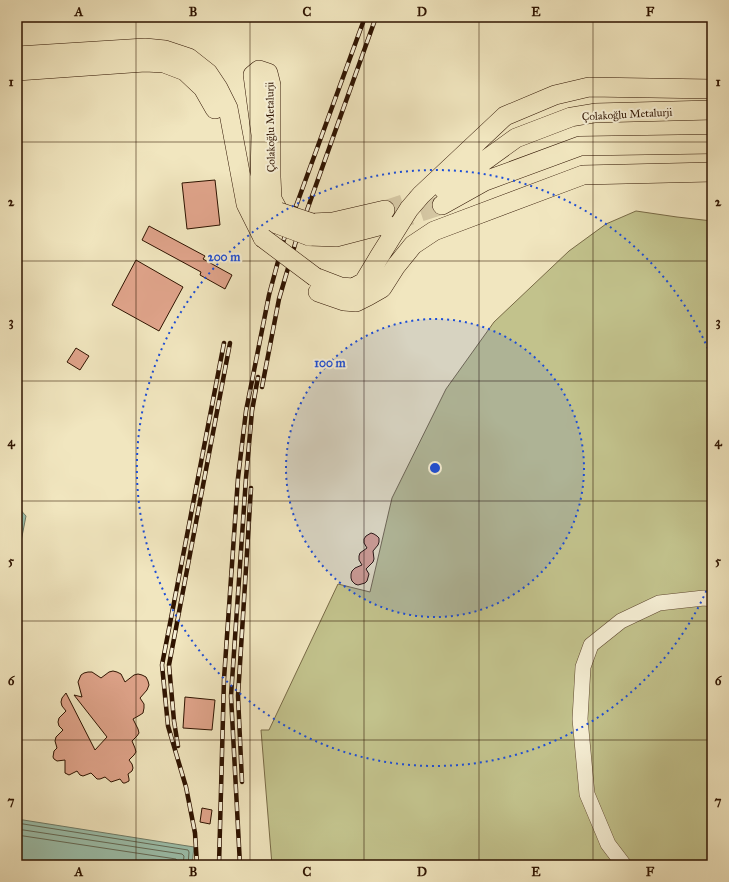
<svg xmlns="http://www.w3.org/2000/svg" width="729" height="882" font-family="'IM FELL Great Primer',serif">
<rect width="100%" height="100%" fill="#f1e6bf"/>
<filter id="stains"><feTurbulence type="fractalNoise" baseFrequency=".005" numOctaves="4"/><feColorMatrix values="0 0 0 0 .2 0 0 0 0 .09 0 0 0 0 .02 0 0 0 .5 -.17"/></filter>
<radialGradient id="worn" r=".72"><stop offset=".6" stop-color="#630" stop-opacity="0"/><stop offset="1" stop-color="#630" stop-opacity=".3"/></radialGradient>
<!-- green -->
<path fill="#c2c28c" stroke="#786a46" d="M 636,211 L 677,217 L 712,221 L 712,865 L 272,865 L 261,730 L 269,730 L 338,584 L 370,592 L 392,498 L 446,389 L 494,322 L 569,251 L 606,224 Z"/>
<!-- water -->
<path fill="#9cc0ac" stroke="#707b67" d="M 17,506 L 26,516 L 17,562 Z
M 17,819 L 194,847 L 192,865 L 17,865 Z"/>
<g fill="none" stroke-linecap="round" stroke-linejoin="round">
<!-- shore -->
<path stroke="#656a56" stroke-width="1" d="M 17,823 L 188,850 L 189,852 L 188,865
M 17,829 L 182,854 L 184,856 L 183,865
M 17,835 L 176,859 L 177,861 L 177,865"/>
</g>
<!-- building -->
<path fill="#e0a48b" stroke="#2e1300" d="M 215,180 L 220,225 L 187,229 L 182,183 Z
M 149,226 L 205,256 L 203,259 L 232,275 L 225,289 L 200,275 L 201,272 L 142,240 Z
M 136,260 L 183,287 L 159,331 L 112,305 Z
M 76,348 L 89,356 L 80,370 L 67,362 Z
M 371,533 L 374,534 L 377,536 L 379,538 L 379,542 L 378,545 L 373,551 L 374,559 L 373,562 L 366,569 L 369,574 L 367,581 L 365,583 L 358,585 L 355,584 L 352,581 L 351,578 L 351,574 L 352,571 L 355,568 L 362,565 L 359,560 L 359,556 L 360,553 L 367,548 L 364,543 L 364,539 L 366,536 Z
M 113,671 L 117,672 L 121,674 L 125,682 L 134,675 L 138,674 L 142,675 L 146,677 L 148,681 L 149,685 L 147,690 L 140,698 L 144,704 L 144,708 L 143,713 L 140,715 L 133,719 L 138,729 L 139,733 L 137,736 L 132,741 L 135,748 L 136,752 L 134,755 L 129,760 L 132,764 L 133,768 L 132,771 L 128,774 L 129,779 L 129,781 L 125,783 L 123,783 L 120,779 L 111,782 L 105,777 L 100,779 L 97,779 L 91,773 L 83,776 L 80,775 L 77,771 L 69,775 L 65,773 L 65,760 L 57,761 L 54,759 L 53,757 L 54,751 L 57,748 L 55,741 L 56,737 L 63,730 L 59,726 L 58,722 L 59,718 L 66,711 L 62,706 L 61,702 L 62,698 L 66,693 L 95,750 L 107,737 L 74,695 L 82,697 L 78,682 L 81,675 L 84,673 L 88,672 L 92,672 L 101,678 L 109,672 Z
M 185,697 L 215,700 L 212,730 L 183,728 Z
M 202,808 L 212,810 L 210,824 L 200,822 Z"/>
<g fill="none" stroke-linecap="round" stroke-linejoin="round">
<!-- major-tunnel -->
<path stroke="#d4c6a2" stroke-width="19" stroke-dasharray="19 10" stroke-linecap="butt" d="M 385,210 L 424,197
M 393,221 L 442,205"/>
<defs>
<path id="minor" d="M 624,865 L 608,844 L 587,794 L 580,719 L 583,667 L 591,645 L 621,621 L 659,603 L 704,598 L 712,599"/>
<path id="major" d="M 17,56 L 145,48 L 165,50 L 189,58 L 208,73 L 218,88 L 228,108 L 246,204 L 263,238
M 17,71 L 145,62 L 164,63 L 185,71 L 203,88 L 215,109
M 444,190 L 516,138 L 571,117 L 595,113 L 712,110
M 442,205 L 485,181 L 580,146 L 712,144
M 312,223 L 333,222 L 385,210
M 277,224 L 270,217 L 261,198 L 260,177 L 261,135 L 253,75 L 259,70 L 268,73 L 271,85 L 271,177 L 272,199 L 279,212
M 309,236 L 336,237 L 386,224
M 315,277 L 341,287 L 353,288 L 364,282 L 379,257 L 409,209 L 421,195 L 505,116 L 555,95 L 589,87 L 712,89
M 318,292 L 344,301 L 356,302 L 368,296 L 382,288 L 396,266 L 413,245 L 434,231 L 583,175 L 712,172"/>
</defs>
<!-- minor casing -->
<use href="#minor" stroke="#5f4830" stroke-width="16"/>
<!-- major casing -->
<use href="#major" stroke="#2e1300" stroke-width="20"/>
<!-- minor -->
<use href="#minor" stroke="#f6efd5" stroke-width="15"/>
<!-- major -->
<use href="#major" stroke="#f1e6bf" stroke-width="19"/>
<defs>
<path id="rail" d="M 262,387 L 279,299 L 296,241 L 376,17
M 178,746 L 174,721 L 169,665 L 230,343
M 242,782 L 238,696 L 251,488
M 197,865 L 195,833 L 186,787 L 168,726 L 162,665 L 224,343
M 219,865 L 224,679 L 238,478 L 246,411 L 269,295 L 284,239 L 365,17
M 240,865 L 231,696 L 246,478 L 252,411 L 258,377"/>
</defs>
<!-- rail casing -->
<use href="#rail" stroke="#2e1300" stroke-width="4.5"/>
<!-- rail -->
<use href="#rail" stroke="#f6efd5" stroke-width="3" stroke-dasharray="9" stroke-linecap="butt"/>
<defs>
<path id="major-bridge" d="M 279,212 L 312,223
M 277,224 L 309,236
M 263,238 L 315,277"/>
</defs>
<!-- major-bridge casing -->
<use href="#major-bridge" stroke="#2e1300" stroke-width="20" stroke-linecap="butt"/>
<!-- major-bridge -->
<use href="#major-bridge" stroke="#f1e6bf" stroke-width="19"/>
</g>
<!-- grid -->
<path fill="none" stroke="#2e1300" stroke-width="1" stroke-opacity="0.55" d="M 136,17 L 136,865M 250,17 L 250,865M 364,17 L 364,865M 479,17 L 479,865M 593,17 L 593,865M 17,142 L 712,142M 17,261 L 712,261M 17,381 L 712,381M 17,501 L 712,501M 17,621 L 712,621M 17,740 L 712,740"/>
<!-- distance rings -->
<circle cx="435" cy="468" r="149" fill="#1d4ed8" fill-opacity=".12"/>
<g fill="none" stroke="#1d4ed8" stroke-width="2" stroke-dasharray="2 4">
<circle cx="435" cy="468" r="149"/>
<path d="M711 580A298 298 0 1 1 711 356"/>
</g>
<g text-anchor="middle" stroke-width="4" stroke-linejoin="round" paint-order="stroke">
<!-- street labels -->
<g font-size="11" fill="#2e1300" stroke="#f6efd5">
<text transform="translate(627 114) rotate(-3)" y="4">Çolakoğlu Metalurji</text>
<text transform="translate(270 127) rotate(-91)" y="4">Çolakoğlu Metalurji</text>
</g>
</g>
<circle cx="435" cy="468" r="6" fill="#1d4ed8" stroke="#f6efd5" stroke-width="2"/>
<g font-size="12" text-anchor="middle" font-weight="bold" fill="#1d4ed8" stroke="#f6efd5" stroke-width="4" stroke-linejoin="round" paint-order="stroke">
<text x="224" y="261">200 m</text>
<text x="330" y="367">100 m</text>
</g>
<!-- margin -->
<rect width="729" height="882" fill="none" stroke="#f1e6bf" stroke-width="44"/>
<rect x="22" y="22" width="685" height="838" fill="none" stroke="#2e1300" stroke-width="1.5"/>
<g font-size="13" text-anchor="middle" font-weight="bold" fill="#2e1300">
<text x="79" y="16">A</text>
<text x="193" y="16">B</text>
<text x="307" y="16">C</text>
<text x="422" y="16">D</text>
<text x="536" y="16">E</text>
<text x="650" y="16">F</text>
<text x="11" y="86">1</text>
<text x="718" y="86">1</text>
<text x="11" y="206">2</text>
<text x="718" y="206">2</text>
<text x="11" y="326">3</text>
<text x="718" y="326">3</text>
<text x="11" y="446">4</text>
<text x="718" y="446">4</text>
<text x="11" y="565">5</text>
<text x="718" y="565">5</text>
<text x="11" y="685">6</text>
<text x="718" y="685">6</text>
<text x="11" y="805">7</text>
<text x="718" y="805">7</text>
<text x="79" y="876">A</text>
<text x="193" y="876">B</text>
<text x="307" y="876">C</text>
<text x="422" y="876">D</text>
<text x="536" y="876">E</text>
<text x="650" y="876">F</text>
</g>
<rect width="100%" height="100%" filter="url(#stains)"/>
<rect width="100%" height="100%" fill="url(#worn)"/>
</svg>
